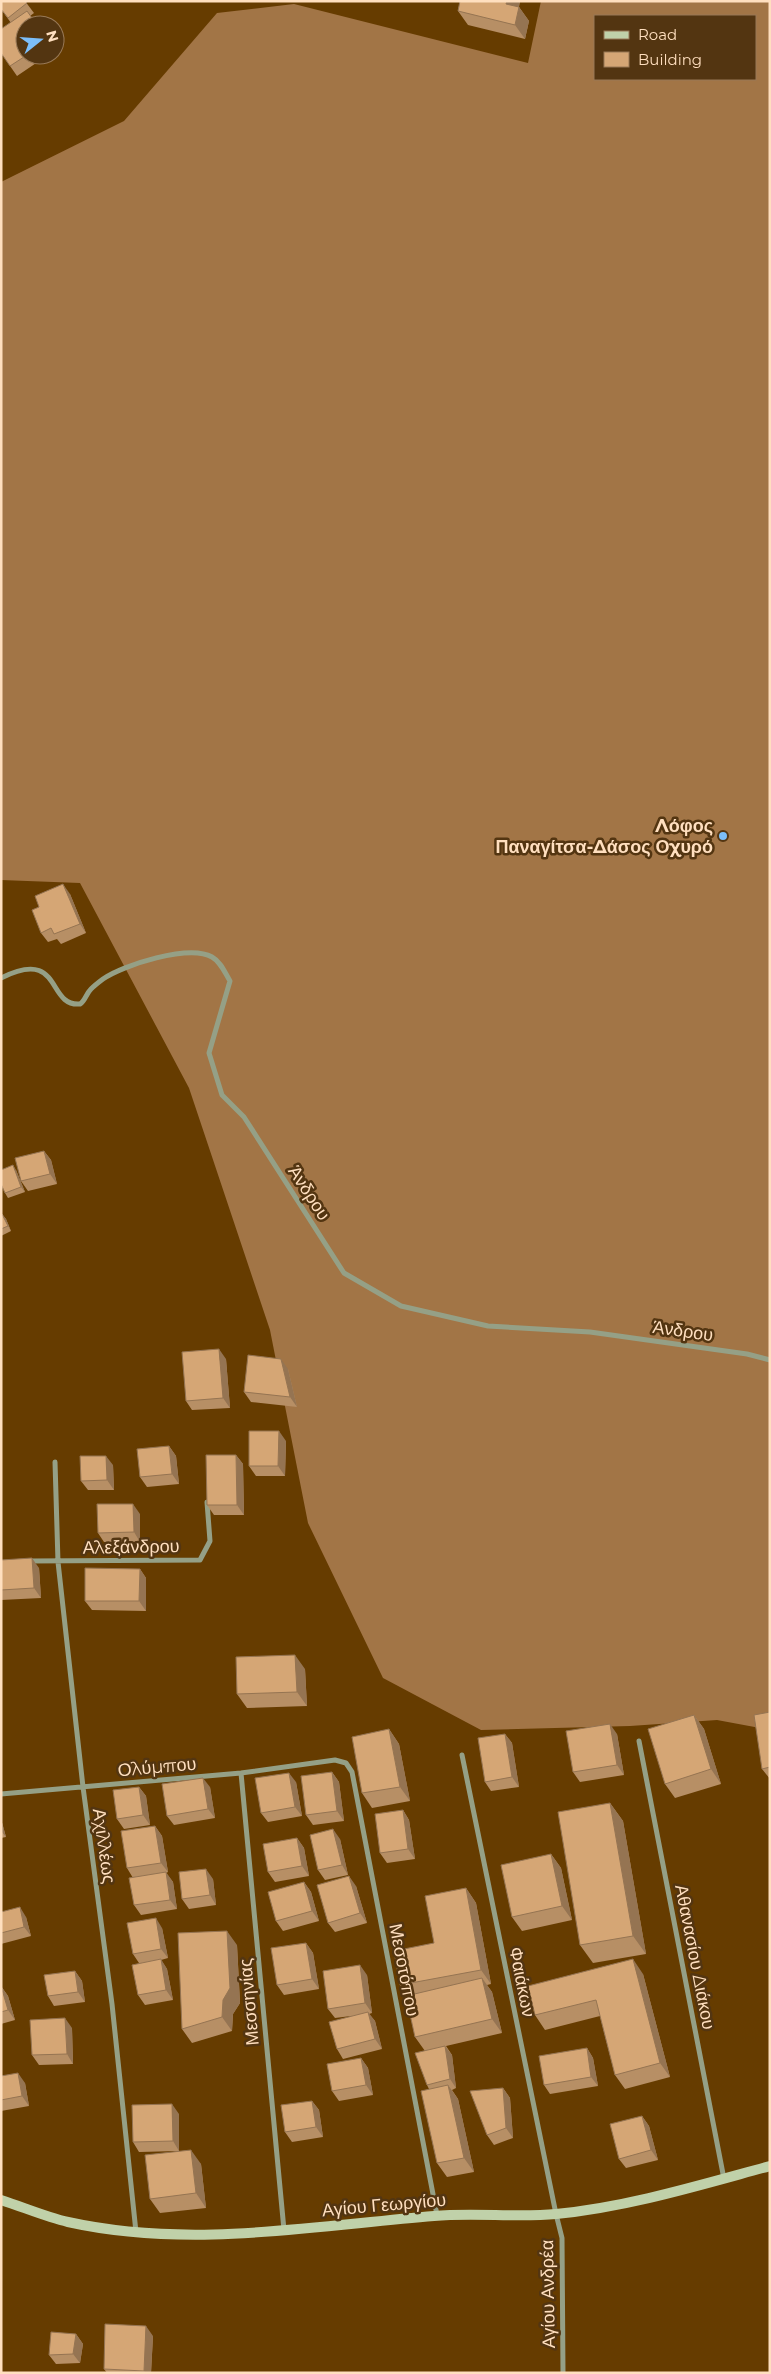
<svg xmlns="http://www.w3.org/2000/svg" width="771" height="2374" font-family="Montserrat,sans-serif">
<rect width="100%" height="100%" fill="#663c00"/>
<!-- forest -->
<path fill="#a27546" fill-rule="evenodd" d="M 541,1 L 770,1 L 770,1730 L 717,1720 L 630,1726 L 481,1730 L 383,1678 L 308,1523 L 270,1330 L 189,1088 L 80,883 L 1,880 L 1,182 L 124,121 L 217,13 L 294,4 L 528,63 ZM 595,16 L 755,16 L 755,79 L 595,79 Z"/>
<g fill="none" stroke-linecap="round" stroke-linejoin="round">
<!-- street -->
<path stroke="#95a086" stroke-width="5" d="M 1,978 C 63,947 46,1007 80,1004 C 85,1001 86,994 91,989 C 94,986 99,982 103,979 C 123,965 189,944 212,957 C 221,962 225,973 230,981 L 209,1053 L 222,1095 L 244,1117 L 344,1273 L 401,1306 L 488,1326 L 590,1332 L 747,1354 L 770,1360
M 55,1462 L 58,1562 L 83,1787 L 112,2004 L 136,2232
M 29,1561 L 200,1560 L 210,1541 L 207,1502
M 639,1741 L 724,2179
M 462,1755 L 556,2214 L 562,2238 L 563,2373
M 241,1773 L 284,2230
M 1,1794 L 241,1773 L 335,1760 L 346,1763 L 352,1772 L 437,2215"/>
<!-- secondary -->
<path stroke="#c0d1a9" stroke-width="10" d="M 1,2200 C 23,2207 46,2217 68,2222 C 190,2249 312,2226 434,2216 C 475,2212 516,2218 556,2214 C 628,2207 700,2185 770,2166"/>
</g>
<!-- wall -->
<path fill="#b78f65" d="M 25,1 L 34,13 L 30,16 L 25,55 L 48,55 L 17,76 L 1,53 L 11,23 L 1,9 Z
M 460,1 L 520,1 L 519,7 L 529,21 L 525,39 L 468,25 L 458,11 Z
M 70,894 L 86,933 L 61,944 L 57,939 L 48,942 L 41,933 Z
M 44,1151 L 51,1160 L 57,1184 L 28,1191 L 21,1181 Z
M 16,1170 L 25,1192 L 8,1198 L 5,1193 Z
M 1,1214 L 2,1214 L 6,1219 L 11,1231 L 1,1236 Z
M 226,1359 L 230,1408 L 192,1410 L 186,1401 Z
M 288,1369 L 297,1407 L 251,1402 L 244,1392 Z
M 286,1441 L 285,1476 L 256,1476 L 249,1466 Z
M 169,1446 L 176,1456 L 179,1484 L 147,1487 L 140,1477 Z
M 236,1455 L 243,1464 L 244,1515 L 214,1515 L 207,1505 Z
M 113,1465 L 114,1490 L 88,1490 L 81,1481 Z
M 140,1514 L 140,1542 L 104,1542 L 98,1533 Z
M 1,1560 L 39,1568 L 41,1598 L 1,1600 Z
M 140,1569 L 146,1578 L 146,1611 L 92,1610 L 85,1601 Z
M 305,1669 L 307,1706 L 247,1708 L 237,1694 Z
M 770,1712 L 770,1779 L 762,1769 Z
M 694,1715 L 704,1729 L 721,1784 L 675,1798 L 665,1784 Z
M 389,1729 L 399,1744 L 410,1801 L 372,1808 L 362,1793 Z
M 505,1734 L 512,1743 L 519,1787 L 491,1791 L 485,1782 Z
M 617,1734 L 624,1775 L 580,1782 L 573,1772 Z
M 332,1772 L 339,1782 L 344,1821 L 313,1825 L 306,1815 Z
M 296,1782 L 302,1816 L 268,1822 L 261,1813 Z
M 139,1787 L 146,1796 L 150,1825 L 124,1829 L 117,1819 Z
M 210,1787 L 215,1818 L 174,1825 L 167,1816 Z
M 610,1803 L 623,1821 L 646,1954 L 593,1963 L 580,1945 Z
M 403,1810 L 409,1820 L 415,1859 L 387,1863 L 380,1853 Z
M 1,1819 L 6,1837 L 1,1838 Z
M 155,1826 L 162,1836 L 168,1872 L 166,1873 L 173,1882 L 177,1909 L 141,1915 L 134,1905 L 133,1878 L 127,1868 Z
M 297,1838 L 304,1848 L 309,1876 L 275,1882 L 268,1872 Z
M 340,1839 L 348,1875 L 325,1880 L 318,1870 Z
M 551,1854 L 561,1868 L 572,1920 L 522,1931 L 512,1917 Z
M 213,1879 L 216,1905 L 189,1909 L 182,1899 Z
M 304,1882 L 311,1892 L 319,1921 L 283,1931 L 276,1921 Z
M 356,1886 L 367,1923 L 335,1932 L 328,1923 Z
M 466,1888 L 476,1903 L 491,1984 L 487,1985 L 492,1992 L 502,2033 L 446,2046 L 452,2055 L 456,2088 L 452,2090 L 458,2099 L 474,2172 L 447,2177 L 437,2163 L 429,2089 L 427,2085 L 425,2051 L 415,2037 L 407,1995 L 400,1985 L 434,1943 Z
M 1,1912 L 26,1917 L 31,1936 L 1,1944 Z
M 162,1928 L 168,1958 L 161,1960 L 167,1969 L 173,2000 L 145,2005 L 138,1995 L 139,1963 L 133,1954 Z
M 306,1943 L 313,1953 L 319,1989 L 284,1995 L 277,1985 Z
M 237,1945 L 240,2003 L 233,2014 L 232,2031 L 192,2043 L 182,2029 Z
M 75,1971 L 82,1981 L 85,2002 L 54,2006 L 48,1996 Z
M 643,1974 L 670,2077 L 625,2089 L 615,2075 L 600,2016 L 545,2030 L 535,2015 Z
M 367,1975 L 372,2013 L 369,2014 L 375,2021 L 382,2049 L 343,2059 L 337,2049 L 351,2016 L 335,2018 L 328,2009 Z
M 1,1986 L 8,1996 L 15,2020 L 1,2024 Z
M 72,2028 L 73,2064 L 39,2065 L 32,2055 Z
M 587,2048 L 593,2058 L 598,2086 L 550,2094 L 544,2085 Z
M 361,2058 L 368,2068 L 373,2095 L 339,2101 L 332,2091 Z
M 1,2076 L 25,2083 L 29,2106 L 1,2111 Z
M 503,2088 L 510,2098 L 513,2138 L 494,2145 L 487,2135 Z
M 312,2101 L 319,2110 L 323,2137 L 292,2142 L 285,2132 Z
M 179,2114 L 179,2151 L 201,2164 L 206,2208 L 160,2213 L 150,2199 L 178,2151 L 139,2152 L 133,2142 Z
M 642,2116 L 649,2126 L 658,2160 L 626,2168 L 619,2159 Z
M 76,2334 L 83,2344 L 80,2363 L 56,2364 L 49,2355 Z
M 153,2336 L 151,2373 L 107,2373 L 104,2369 Z"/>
<!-- shaded-wall -->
<path fill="#957452" d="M 507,1 L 520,1 L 516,18 L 506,4 Z
M 519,7 L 529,21 L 525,39 L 515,25 Z
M 63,884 L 70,894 L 86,933 L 80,924 Z
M 44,1151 L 51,1160 L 57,1184 L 50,1174 Z
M 13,1165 L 16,1170 L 25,1192 L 21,1187 Z
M 2,1214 L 6,1219 L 11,1231 L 8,1226 Z
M 219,1349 L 226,1359 L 230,1408 L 223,1398 Z
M 281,1359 L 288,1369 L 297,1407 L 290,1397 Z
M 279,1431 L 286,1441 L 285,1476 L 278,1466 Z
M 169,1446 L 176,1456 L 179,1484 L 172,1474 Z
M 236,1455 L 243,1464 L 244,1515 L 237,1505 Z
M 106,1456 L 113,1465 L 114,1490 L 107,1480 Z
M 133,1504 L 140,1514 L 140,1542 L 134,1532 Z
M 32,1558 L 39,1568 L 41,1598 L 34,1588 Z
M 140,1569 L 146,1578 L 146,1611 L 139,1601 Z
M 295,1655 L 305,1669 L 307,1706 L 297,1692 Z
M 694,1715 L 704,1729 L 721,1784 L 711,1769 Z
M 610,1724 L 617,1734 L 624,1775 L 617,1765 Z
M 389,1729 L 399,1744 L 410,1801 L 400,1787 Z
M 505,1734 L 512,1743 L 519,1787 L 512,1777 Z
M 332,1772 L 339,1782 L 344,1821 L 337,1811 Z
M 289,1773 L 296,1782 L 302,1816 L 295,1807 Z
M 203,1778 L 210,1787 L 215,1818 L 208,1809 Z
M 139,1787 L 146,1796 L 150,1825 L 143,1815 Z
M 610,1803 L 623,1821 L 646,1954 L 633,1936 Z
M 403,1810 L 409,1820 L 415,1859 L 408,1849 Z
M 1,1819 L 6,1837 L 1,1831 Z
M 155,1826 L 162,1836 L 168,1872 L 161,1863 Z
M 333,1829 L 340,1839 L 348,1875 L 342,1865 Z
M 297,1838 L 304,1848 L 309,1876 L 302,1866 Z
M 551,1854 L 561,1868 L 572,1920 L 562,1906 Z
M 206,1869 L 213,1879 L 216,1905 L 210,1895 Z
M 166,1872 L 173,1882 L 177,1909 L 170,1900 Z
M 349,1876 L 356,1886 L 367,1923 L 360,1913 Z
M 304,1882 L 311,1892 L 319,1921 L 312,1911 Z
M 466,1888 L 476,1903 L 491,1984 L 481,1970 Z
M 20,1907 L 26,1917 L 31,1936 L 24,1927 Z
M 156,1918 L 162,1928 L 168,1958 L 161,1949 Z
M 227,1931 L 237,1945 L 240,2003 L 233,2014 L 232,2031 L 222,2017 Z
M 306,1943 L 313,1953 L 319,1989 L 312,1979 Z
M 161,1959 L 167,1969 L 173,2000 L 166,1990 Z
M 633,1959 L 643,1974 L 670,2077 L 660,2063 Z
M 360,1965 L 367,1975 L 372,2013 L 365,2003 Z
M 75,1971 L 82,1981 L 85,2002 L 78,1992 Z
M 482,1978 L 492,1992 L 502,2033 L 492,2019 Z
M 1,1986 L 8,1996 L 15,2020 L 8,2010 Z
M 368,2012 L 375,2021 L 382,2049 L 375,2039 Z
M 65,2018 L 72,2028 L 73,2064 L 67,2054 Z
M 445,2046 L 452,2055 L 456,2088 L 450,2079 Z
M 587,2048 L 593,2058 L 598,2086 L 591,2077 Z
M 361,2058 L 368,2068 L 373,2095 L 366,2085 Z
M 18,2073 L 25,2083 L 29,2106 L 22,2096 Z
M 448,2085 L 458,2099 L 474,2172 L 464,2158 Z
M 503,2088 L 510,2098 L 513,2138 L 506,2128 Z
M 312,2101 L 319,2110 L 323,2137 L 316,2127 Z
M 172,2104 L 179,2114 L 179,2151 L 173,2141 Z
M 642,2116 L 649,2126 L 658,2160 L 651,2150 Z
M 191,2150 L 201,2164 L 206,2208 L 196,2193 Z
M 146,2326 L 153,2336 L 151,2373 L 145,2373 L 144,2371 Z
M 76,2334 L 83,2344 L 80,2363 L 73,2354 Z"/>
<!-- building -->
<path fill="#d5a675" stroke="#957452" d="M 1,1 L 25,1 L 27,3 L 8,18 L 1,9 Z
M 460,1 L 507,1 L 506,4 L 519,7 L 515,25 L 458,11 Z
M 27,11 L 37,25 L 25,25 L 25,55 L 27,55 L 10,66 L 1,53 L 1,29 Z
M 63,884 L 80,924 L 54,934 L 51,928 L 41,933 L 32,910 L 39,907 L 35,896 Z
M 44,1151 L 50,1174 L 21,1181 L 15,1158 Z
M 13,1165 L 21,1187 L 5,1193 L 1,1184 L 1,1170 Z
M 1,1214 L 2,1214 L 8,1226 L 1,1229 Z
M 219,1349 L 223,1398 L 186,1401 L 182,1352 Z
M 248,1355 L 281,1359 L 290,1397 L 244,1392 Z
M 249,1431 L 279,1431 L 278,1466 L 249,1466 Z
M 169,1446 L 172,1474 L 140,1477 L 137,1449 Z
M 206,1455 L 236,1455 L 237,1505 L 207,1505 Z
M 80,1456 L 106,1456 L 107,1480 L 81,1481 Z
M 97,1504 L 133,1504 L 134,1532 L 98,1533 Z
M 32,1558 L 34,1588 L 1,1590 L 1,1560 Z
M 85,1568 L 140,1569 L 139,1601 L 85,1601 Z
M 295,1655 L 297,1692 L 237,1694 L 236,1657 Z
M 770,1712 L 770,1767 L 762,1769 L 754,1715 Z
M 694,1715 L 711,1769 L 665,1784 L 648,1729 Z
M 610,1724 L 617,1765 L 573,1772 L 566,1731 Z
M 389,1729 L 400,1787 L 362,1793 L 352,1737 Z
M 505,1734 L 512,1777 L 485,1782 L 478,1738 Z
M 332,1772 L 337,1811 L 306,1815 L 301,1776 Z
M 289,1773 L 295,1807 L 261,1813 L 255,1778 Z
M 203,1778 L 208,1809 L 167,1816 L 162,1784 Z
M 139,1787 L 143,1815 L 117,1819 L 113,1790 Z
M 610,1803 L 633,1936 L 580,1945 L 558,1812 Z
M 403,1810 L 408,1849 L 380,1853 L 375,1814 Z
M 155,1826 L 161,1863 L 127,1868 L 121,1831 Z
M 333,1829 L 342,1865 L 318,1870 L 310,1835 Z
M 297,1838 L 302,1866 L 268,1872 L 263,1844 Z
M 551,1854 L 562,1906 L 512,1917 L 501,1865 Z
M 206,1869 L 210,1895 L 182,1899 L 179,1872 Z
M 166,1872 L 170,1900 L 134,1905 L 129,1878 Z
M 349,1876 L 360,1913 L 328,1923 L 317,1885 Z
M 304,1882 L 312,1911 L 276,1921 L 268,1892 Z
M 466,1888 L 481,1970 L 400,1985 L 394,1951 L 434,1943 L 425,1896 Z
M 20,1907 L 24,1927 L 1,1933 L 1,1912 Z
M 156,1918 L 161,1949 L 133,1954 L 127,1923 Z
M 227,1931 L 230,1988 L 223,2000 L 222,2017 L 182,2029 L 178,1933 Z
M 306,1943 L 312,1979 L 277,1985 L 271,1948 Z
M 161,1959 L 166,1990 L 138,1995 L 132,1965 Z
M 633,1959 L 660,2063 L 615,2075 L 596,2000 L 535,2015 L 528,1986 Z
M 360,1965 L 365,2003 L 328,2009 L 323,1971 Z
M 75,1971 L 78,1992 L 48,1996 L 44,1975 Z
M 482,1978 L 492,2019 L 415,2037 L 406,1996 Z
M 1,1986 L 8,2010 L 1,2012 Z
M 368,2012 L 375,2039 L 337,2049 L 329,2022 Z
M 65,2018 L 67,2054 L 32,2055 L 30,2020 Z
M 445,2046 L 450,2079 L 427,2085 L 415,2053 Z
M 587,2048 L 591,2077 L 544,2085 L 539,2056 Z
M 361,2058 L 366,2085 L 332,2091 L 327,2064 Z
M 18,2073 L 22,2096 L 1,2100 L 1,2076 Z
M 448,2085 L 464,2158 L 437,2163 L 421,2091 Z
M 503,2088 L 506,2128 L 487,2135 L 470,2091 Z
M 312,2101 L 316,2127 L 285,2132 L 281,2105 Z
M 172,2104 L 173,2141 L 133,2142 L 132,2105 Z
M 642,2116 L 651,2150 L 619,2159 L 610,2124 Z
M 191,2150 L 196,2193 L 150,2199 L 145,2155 Z
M 105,2324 L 146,2326 L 144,2371 L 104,2369 Z
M 51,2332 L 76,2334 L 73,2354 L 49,2355 Z"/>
<!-- markers -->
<circle fill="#7cbef9" stroke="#533511" stroke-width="2" cx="723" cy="836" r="5"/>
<g text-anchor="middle" stroke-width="5" stroke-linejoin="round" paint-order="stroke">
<!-- poi labels -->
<g font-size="18" font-weight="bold" fill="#ffdfbf" stroke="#533511" text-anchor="end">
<text x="713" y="832">Λόφος<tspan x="713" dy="21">Παναγίτσα-Δάσος Οχυρό</tspan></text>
</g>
<!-- street labels -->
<g font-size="18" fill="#ffdfbf" stroke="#533511">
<text transform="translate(309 1193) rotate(57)" y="6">Άνδρου</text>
<text transform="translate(683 1331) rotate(8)" y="6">Άνδρου</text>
<text transform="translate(131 1547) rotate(-1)" y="6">Αλεξάνδρου</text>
<text transform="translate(157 1767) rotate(-5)" y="6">Ολύμπου</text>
<text transform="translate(104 1846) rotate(82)" y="6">Αχιλλέως</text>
<text transform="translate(695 1957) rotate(79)" y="6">Αθανασίου Διάκου</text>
<text transform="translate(404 1970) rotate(79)" y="6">Μεσοτόπου</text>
<text transform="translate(522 1982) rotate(79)" y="6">Φαιάκων</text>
<text transform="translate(249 2002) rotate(-95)" y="6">Μεσσηνίας</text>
<text transform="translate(384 2205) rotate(-5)" y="6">Αγίου Γεωργίου</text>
<text transform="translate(548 2294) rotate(-91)" y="6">Αγίου Ανδρέα</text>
</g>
</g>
<!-- border -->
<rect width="771" height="2374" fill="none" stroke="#ffdfbf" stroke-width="5"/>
<!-- legend -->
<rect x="594" y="15" width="162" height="65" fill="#533511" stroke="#987957"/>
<rect x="604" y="31" width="25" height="8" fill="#c0d1a9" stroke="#987957"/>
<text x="638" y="40" font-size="15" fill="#ffdfbf">Road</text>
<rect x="604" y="52" width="25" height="15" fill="#d5a675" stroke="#987957"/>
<text x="638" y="65" font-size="15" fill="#ffdfbf">Building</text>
<!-- north arrow -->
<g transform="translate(40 40) rotate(73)"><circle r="24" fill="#533511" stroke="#987957"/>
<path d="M0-4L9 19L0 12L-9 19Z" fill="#7cbef9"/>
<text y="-8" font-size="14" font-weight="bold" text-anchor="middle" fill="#ffdfbf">N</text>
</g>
</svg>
